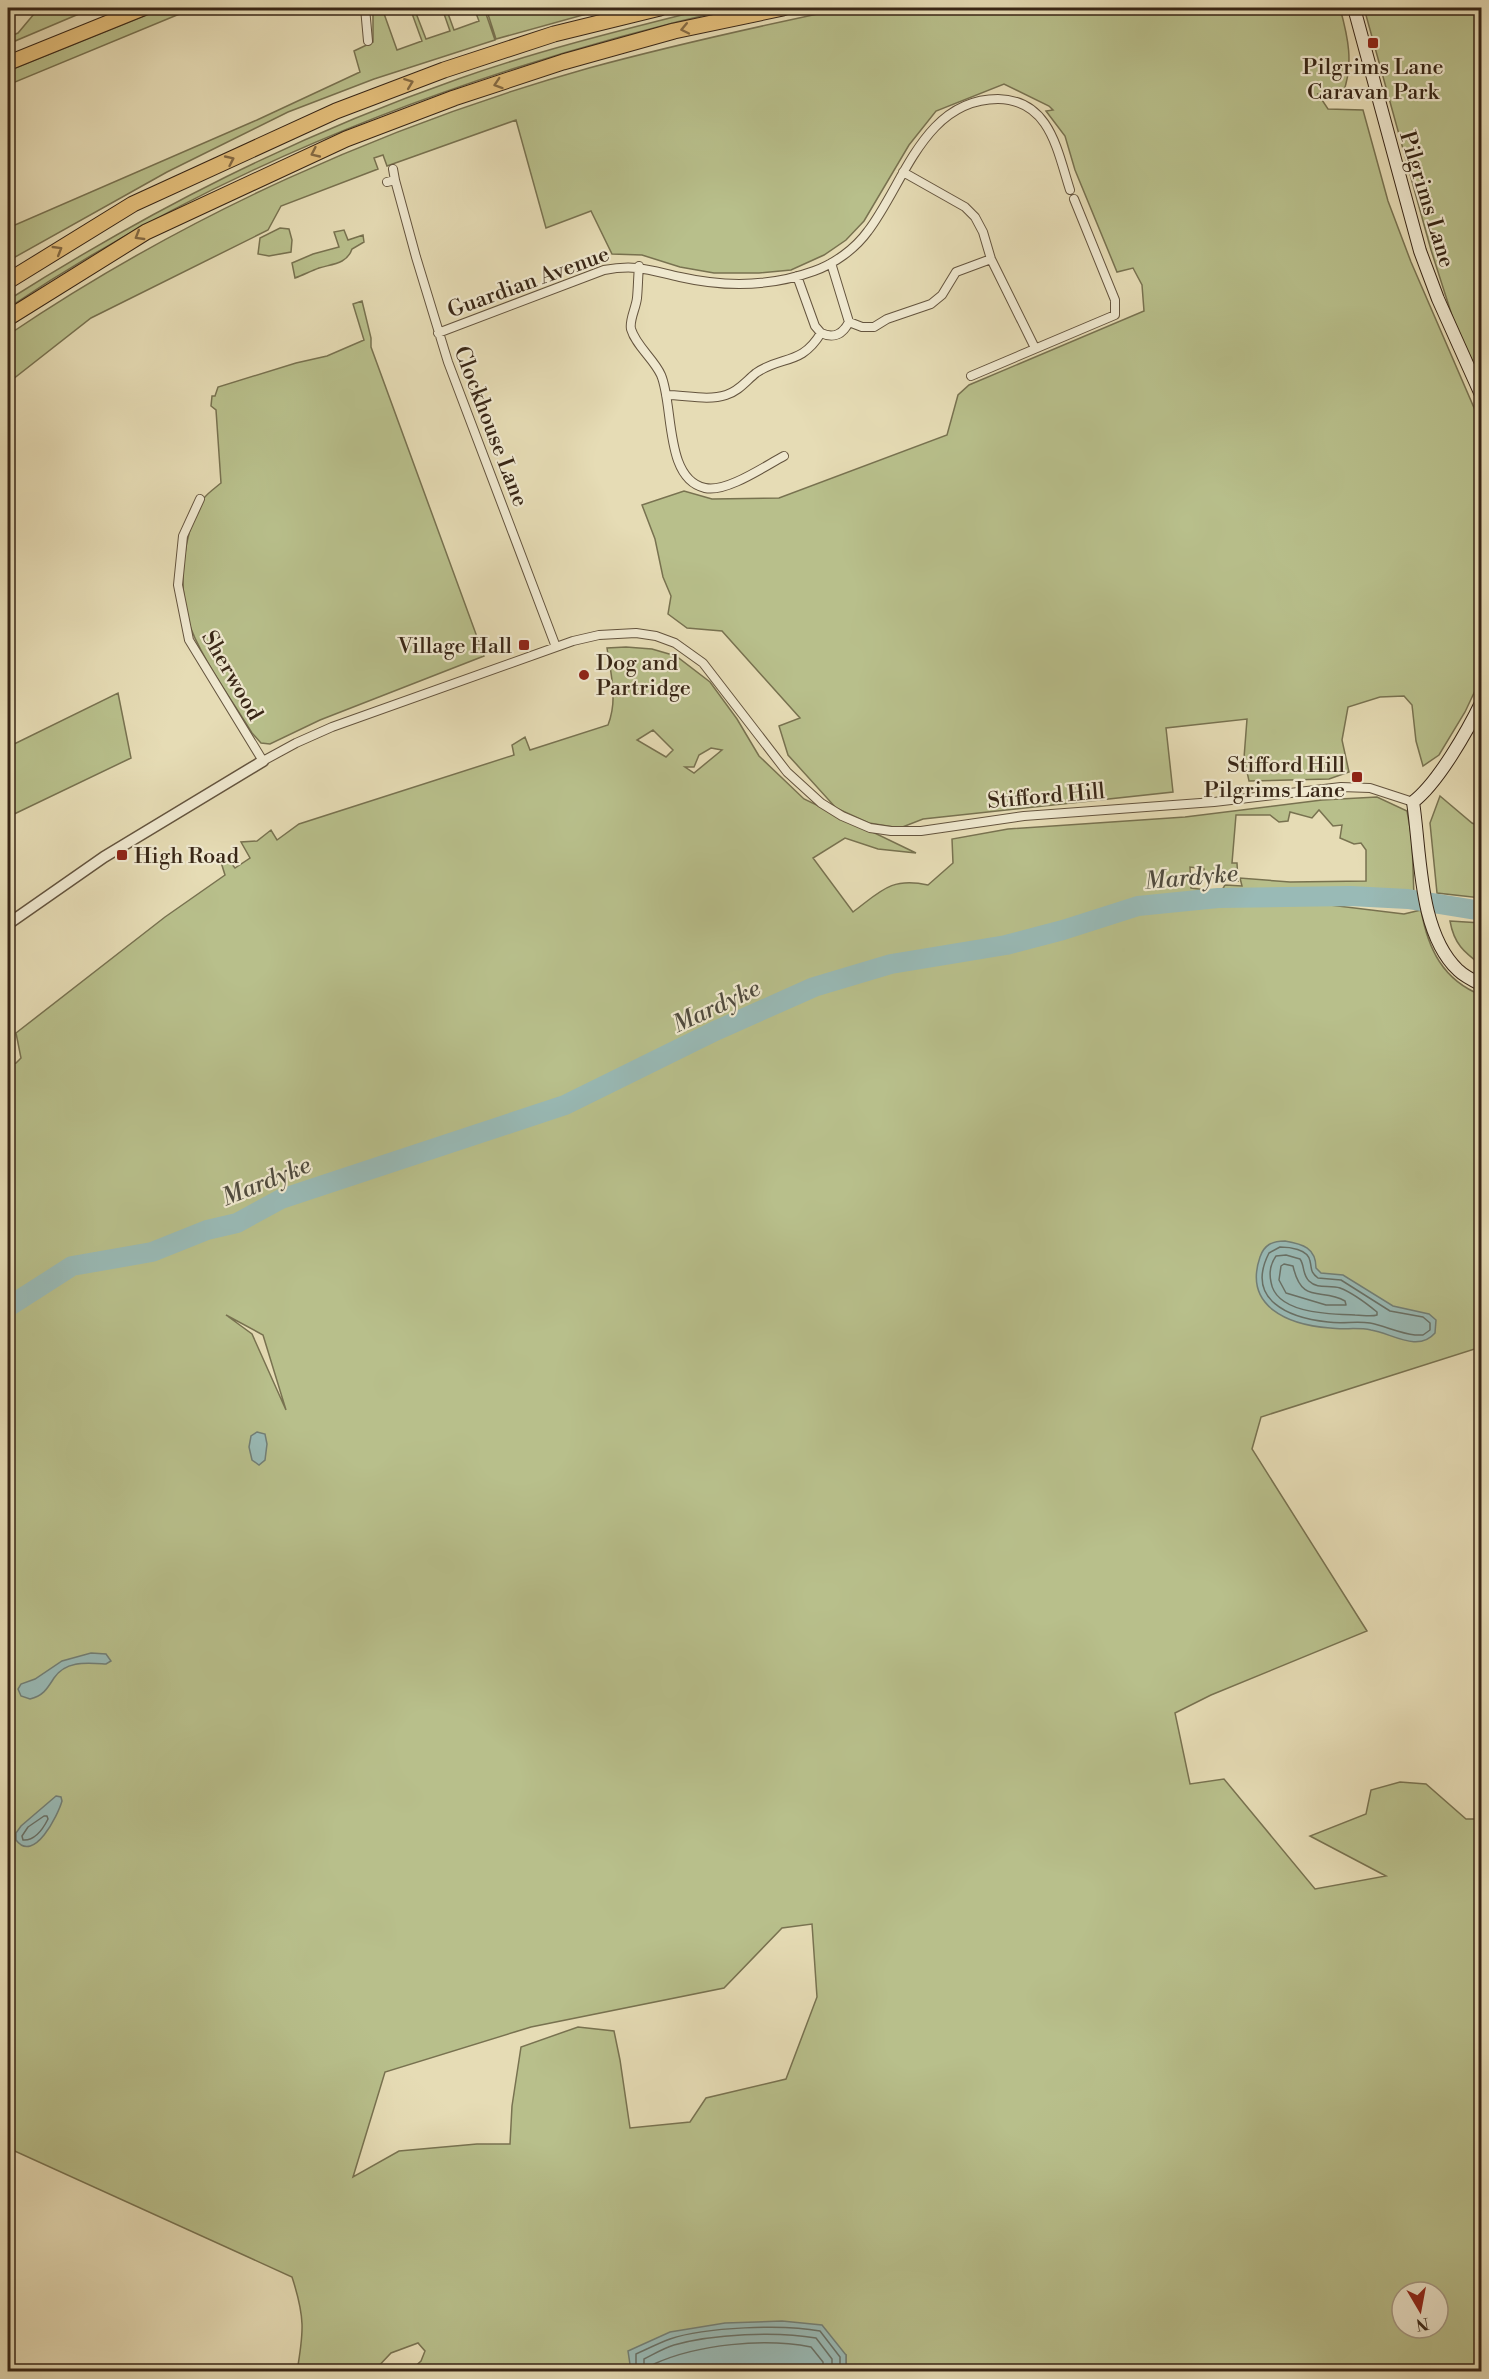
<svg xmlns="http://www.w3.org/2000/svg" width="1489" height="2379" font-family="'Libre Bodoni',serif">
<rect width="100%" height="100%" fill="#e6dcb5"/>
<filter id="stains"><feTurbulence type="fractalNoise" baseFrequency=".00333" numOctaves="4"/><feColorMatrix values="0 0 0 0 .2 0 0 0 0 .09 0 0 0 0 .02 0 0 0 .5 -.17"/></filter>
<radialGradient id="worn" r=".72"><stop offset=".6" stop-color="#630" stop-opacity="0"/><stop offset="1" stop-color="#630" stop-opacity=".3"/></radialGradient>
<!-- green -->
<path fill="#b8bf8b" stroke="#787250" stroke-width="1.5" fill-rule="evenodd" d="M 39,8 L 93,8 L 8,44 L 8,37 L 18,33 Z
M 164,8 L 194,8 L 8,85 L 8,71 Z
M 373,8 L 382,8 L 397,50 L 422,41 L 410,8 L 414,8 L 426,39 L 450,31 L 442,8 L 446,8 L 454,30 L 479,21 L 474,8 L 484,8 L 495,40 L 374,79 L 288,112 L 167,172 L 8,261 L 8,228 L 257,120 L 360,72 L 354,51 L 373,42 Z
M 486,8 L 608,8 L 496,39 Z
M 710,8 L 735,8 C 478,67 228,160 8,308 L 8,300 C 152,209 296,136 458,79 C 540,50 626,29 710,8 Z
M 846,8 L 1340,8 C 1348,37 1354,64 1343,93 L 1318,94 L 1328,109 L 1363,110 L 1388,201 L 1411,262 L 1481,424 L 1481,678 L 1465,712 L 1439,755 L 1423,766 L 1416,741 L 1412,705 L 1404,696 L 1380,697 L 1348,707 L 1342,740 L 1349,772 L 1329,779 L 1249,781 L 1244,758 L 1247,719 L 1166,728 L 1173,792 L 923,819 L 900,828 L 869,823 L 836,808 L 788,755 L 779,726 L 800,718 L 722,631 L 687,628 L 668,614 L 671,596 L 663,577 L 655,539 L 642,505 L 684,491 L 712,499 L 779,498 L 947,435 L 958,395 L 969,385 L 1144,311 L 1142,285 L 1133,268 L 1117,272 L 1075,170 L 1065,136 L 1046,111 L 1053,110 L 1049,106 L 1004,84 L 936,111 L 909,145 L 864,221 L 846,240 L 824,255 L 791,270 L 759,273 L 714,273 L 680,267 L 642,255 L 612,254 L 591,211 L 546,228 L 516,120 L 387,166 L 383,155 L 374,158 L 378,169 L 281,206 L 268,230 L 91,318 L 8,383 L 8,335 C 184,216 383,126 589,68 C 674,45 760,26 846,8 Z
M 1364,8 L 1481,8 L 1481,406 L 1431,250 Z
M 280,228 L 289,229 L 292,240 L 291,252 L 269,256 L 258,254 L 260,238 Z
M 344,230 L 348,240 L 363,235 L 364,242 L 352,249 C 347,264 332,264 319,268 C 311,271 303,275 295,278 L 292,263 L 313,254 L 339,247 L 334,232 Z
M 362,301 L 371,338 L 371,347 L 484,656 L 320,720 L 270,744 L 261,743 L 252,733 C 234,703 197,652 188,620 C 178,582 183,532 204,498 C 208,493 215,488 221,483 L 216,410 L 211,406 L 212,396 L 215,396 L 218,387 L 296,363 L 327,356 L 364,340 L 353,304 Z
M 626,647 L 652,649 L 676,656 L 710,682 L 737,719 L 759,756 L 804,799 L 916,853 L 878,849 L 845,838 L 813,858 L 853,912 C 881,891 891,877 928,885 L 953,863 L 952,839 L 1008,829 L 1185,817 L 1322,800 L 1377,797 L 1407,811 L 1412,839 L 1414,898 L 1343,893 L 1254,894 L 1222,890 L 1225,885 L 1242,886 L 1240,878 L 1290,882 L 1366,881 L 1366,850 L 1361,843 L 1354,844 L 1340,838 L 1342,825 L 1333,826 L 1319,810 L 1312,818 L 1290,812 L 1288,821 L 1279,822 L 1270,815 L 1236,815 L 1232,863 L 1237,863 L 1238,881 L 1204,876 L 1204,869 L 1190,867 L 1191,888 L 1404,914 L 1421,910 C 1428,949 1443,980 1481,995 L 1481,1347 L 1261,1417 L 1252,1449 L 1367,1631 L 1211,1695 L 1175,1713 L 1190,1784 L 1224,1779 L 1315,1889 L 1386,1876 L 1310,1836 L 1366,1814 L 1371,1790 L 1400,1782 L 1426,1784 L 1466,1819 L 1481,1819 L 1481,2313 L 1479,2313 L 1482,2325 L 1481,2371 L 846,2371 L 846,2355 L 629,2351 L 631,2371 L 410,2371 L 421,2361 L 425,2351 L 418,2343 L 391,2353 L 374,2371 L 297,2371 C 304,2331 305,2317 292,2277 L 8,2148 L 8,1065 L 16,1063 L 21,1058 L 16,1033 L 165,917 L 225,875 L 220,859 L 227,858 L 235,868 L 250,858 L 241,842 L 257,841 L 271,830 L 277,840 L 299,824 L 514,755 L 512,745 L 525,737 L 530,750 L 608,725 C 618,700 611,674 607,648 ZM 653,730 L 673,750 L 666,757 L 637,740 ZM 711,748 L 722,750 L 694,773 L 685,767 L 694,767 L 699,755 ZM 226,1315 L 263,1335 L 286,1410 L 252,1334 ZM 812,1924 L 817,1997 L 786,2079 L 706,2098 L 690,2122 L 630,2128 L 620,2060 L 614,2031 L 578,2027 L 521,2047 L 512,2106 L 510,2144 L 477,2144 L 399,2151 L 353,2177 L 385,2072 L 531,2027 L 724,1988 L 782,1928 ZM 1402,2292 L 1438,2292 L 1438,2328 L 1402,2328 Z
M 118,693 L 131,758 L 8,817 L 8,747 Z
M 1440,796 L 1472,823 L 1481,827 L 1481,898 L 1437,893 L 1430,823 Z
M 1450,921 L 1481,923 L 1481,965 C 1464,952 1454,944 1450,921 Z"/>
<!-- water -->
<path fill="#99bab6" stroke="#727f76" stroke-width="1.5" d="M 1285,1241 C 1303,1244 1316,1248 1316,1268 L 1321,1273 L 1343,1275 L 1393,1306 L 1429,1314 L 1436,1320 L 1435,1333 C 1418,1353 1391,1333 1371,1330 C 1357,1327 1344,1330 1330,1328 C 1289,1325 1243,1307 1260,1257 C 1264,1245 1272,1241 1285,1241 Z
M 257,1432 L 265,1434 L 267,1444 L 265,1460 L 259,1465 L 252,1460 L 249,1447 L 251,1436 Z
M 91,1653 L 106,1654 L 111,1661 L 106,1664 C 88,1663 66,1660 54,1678 C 47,1689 43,1696 30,1699 L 21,1696 L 18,1689 L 21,1684 L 35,1679 L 62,1661 Z
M 56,1796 L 61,1797 L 62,1801 C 58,1815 34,1864 16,1840 L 16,1833 L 21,1826 Z
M 782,2321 L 822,2325 L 846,2355 L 846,2371 L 631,2371 L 628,2351 L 670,2332 L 725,2323 Z"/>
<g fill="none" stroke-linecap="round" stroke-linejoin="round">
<!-- shore -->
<path stroke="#687066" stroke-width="1.5" d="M 1280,1247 C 1289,1247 1308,1249 1310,1261 C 1312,1269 1310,1272 1318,1278 L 1341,1280 L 1390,1311 L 1423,1317 L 1430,1323 L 1430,1330 L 1423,1335 L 1415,1335 C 1399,1333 1385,1326 1370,1323 C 1356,1321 1342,1324 1328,1322 C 1289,1318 1245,1300 1269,1253 Z
M 1276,1256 L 1286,1255 L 1300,1259 C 1305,1266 1302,1274 1309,1281 C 1318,1290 1330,1284 1340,1288 C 1353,1293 1366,1303 1377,1312 L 1377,1315 C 1371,1317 1362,1315 1355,1315 C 1330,1314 1276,1314 1271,1282 C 1269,1273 1271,1263 1276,1256 Z
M 1284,1264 L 1293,1266 C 1302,1306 1322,1287 1345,1301 L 1346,1305 L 1326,1305 L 1286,1293 L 1279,1280 L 1281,1266 Z
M 44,1816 L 47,1816 L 48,1819 C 43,1829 35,1841 23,1840 L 22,1836 L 28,1827 Z
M 636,2372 L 636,2354 C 647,2349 659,2343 670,2339 C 705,2327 784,2324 820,2331 L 840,2357 L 840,2372
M 644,2372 L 644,2359 C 654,2354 664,2348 674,2345 C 713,2334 776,2331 816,2338 L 832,2359 L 832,2372
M 653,2372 L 654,2364 C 698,2344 764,2338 811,2347 L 823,2362 L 823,2372"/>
<!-- river -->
<path stroke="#99bab6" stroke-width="20" d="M 8,1307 L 72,1266 L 152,1252 L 207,1230 L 237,1223 L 281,1199 L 565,1105 L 715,1031 L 814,987 L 891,964 L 1006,945 L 1063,930 L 1138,906 L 1218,898 L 1350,896 L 1408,899 L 1482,911"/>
<defs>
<path id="minor" d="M 365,8 L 368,41
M 393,169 L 395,180
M 903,172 L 965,207 L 975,217 L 983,232 L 991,259 L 1035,348
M 387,182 L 395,180 L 416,257 L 448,362 L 556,647
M 831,263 L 849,322
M 639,266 C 638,277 638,288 637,298 C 636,308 629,320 631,329 C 636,346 654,359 661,375 C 674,405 664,479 705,488 C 726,493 765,466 784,456
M 797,276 L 815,326 L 821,333
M 438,333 L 604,270 C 636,264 649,270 680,277 C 724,287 770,287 814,271 C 834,264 855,249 868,231 C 904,184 924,99 998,99 C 1050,100 1057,150 1070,190
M 971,376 L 1115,315 L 1115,300 L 1074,199
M 666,395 C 685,395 708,401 726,395 C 739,391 746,381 756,373 C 782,355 801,366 821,333 C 834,339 843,334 849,322 L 862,327 L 874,327 L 887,319 L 931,304 L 942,295 L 956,272 L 991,259
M 200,499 L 183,536 L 178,585 L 189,640 L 263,761 L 296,743 L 332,727 L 573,641 L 599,635 L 636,633 L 656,636 L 675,643 L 703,663 L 787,772 L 821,803 L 842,816 L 870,828 L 891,831 L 921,831 L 1024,816 L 1214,802 L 1341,787 L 1370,788 L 1413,802"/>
<path id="tertiary" d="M 8,924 L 104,857 L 263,761"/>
<path id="secondary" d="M 1354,8 L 1420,251 L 1438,299 L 1482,397
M 1482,701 C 1468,730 1438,783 1413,802 C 1421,853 1418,932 1458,970 C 1464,976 1474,981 1482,985"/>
<path id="primary" d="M 8,63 L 144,8"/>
<path id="trunk" d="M 8,281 L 133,204 L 336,111 L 444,70 L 554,34 L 660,8
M 8,318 L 146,232 L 346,139 L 454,98 L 563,62 L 674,31 L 783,8"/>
</defs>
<!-- minor casing -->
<use href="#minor" stroke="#64543e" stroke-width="10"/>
<!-- tertiary casing -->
<use href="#tertiary" stroke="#64543e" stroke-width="13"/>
<!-- secondary casing -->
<use href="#secondary" stroke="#382616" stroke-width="14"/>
<!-- primary casing -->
<use href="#primary" stroke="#382616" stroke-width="16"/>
<!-- trunk casing -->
<use href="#trunk" stroke="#382616" stroke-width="17"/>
<!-- minor -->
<use href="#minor" stroke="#efe8cf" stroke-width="8"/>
<!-- tertiary -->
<use href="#tertiary" stroke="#efe8cf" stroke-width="10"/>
<!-- secondary -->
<use href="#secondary" stroke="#efe8cf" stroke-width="12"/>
<!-- primary -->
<use href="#primary" stroke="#e3be7a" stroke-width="14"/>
<!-- trunk -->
<use href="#trunk" stroke="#e3be7a" stroke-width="15"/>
</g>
<!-- one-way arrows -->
<defs><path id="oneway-chevron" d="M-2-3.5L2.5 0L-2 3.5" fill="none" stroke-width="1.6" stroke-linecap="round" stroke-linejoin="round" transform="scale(1.5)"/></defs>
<g stroke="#856a43">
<use href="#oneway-chevron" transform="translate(685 29) rotate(168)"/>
<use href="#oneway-chevron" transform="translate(409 83) rotate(-21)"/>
<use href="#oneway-chevron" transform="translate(498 84) rotate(162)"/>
<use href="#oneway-chevron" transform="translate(315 153) rotate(155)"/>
<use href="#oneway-chevron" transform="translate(230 160) rotate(-25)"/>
<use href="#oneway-chevron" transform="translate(139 236) rotate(149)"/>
<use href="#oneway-chevron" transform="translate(58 250) rotate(-31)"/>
</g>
<!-- markers -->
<g fill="#8f2418" stroke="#efe8cf" stroke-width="2">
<rect x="1367" y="37" width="12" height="12" rx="3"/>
<rect x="518" y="639" width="12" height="12" rx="3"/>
<circle cx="584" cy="675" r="6"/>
<rect x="1351" y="771" width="12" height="12" rx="3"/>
<rect x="116" y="849" width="12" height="12" rx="3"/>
</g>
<g text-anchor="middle" stroke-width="4.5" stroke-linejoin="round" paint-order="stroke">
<!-- poi labels -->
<g font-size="22" fill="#382616" stroke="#efe8cf" text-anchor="end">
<text x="1373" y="74" text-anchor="middle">Pilgrims Lane<tspan x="1373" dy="25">Caravan Park</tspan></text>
<text x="512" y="653">Village Hall</text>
<text x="596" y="670" text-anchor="start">Dog and<tspan x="596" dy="25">Partridge</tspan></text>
<text x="1345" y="772">Stifford Hill<tspan x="1345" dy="25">Pilgrims Lane</tspan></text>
<text x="134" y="863" text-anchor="start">High Road</text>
</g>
<!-- street labels -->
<g font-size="22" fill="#382616" stroke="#efe8cf">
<text transform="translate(1428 199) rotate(73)" y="8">Pilgrims Lane</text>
<text transform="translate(528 281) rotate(-20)" y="8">Guardian Avenue</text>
<text transform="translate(492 426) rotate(69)" y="8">Clockhouse Lane</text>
<text transform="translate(233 675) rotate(60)" y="8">Sherwood</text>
<text transform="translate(1046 795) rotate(-5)" y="8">Stifford Hill</text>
</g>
<!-- water labels -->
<g font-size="24" font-style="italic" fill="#504b3e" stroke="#efe8cf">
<text transform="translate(1191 877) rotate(-5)" y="8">Mardyke</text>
<text transform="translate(716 1006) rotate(-25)" y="8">Mardyke</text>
<text transform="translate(266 1181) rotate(-22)" y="8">Mardyke</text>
</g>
</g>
<!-- margin -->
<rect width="1489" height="2379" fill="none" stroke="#e6dcb5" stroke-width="30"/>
<rect x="9" y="9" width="1471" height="2361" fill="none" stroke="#382616" stroke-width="3"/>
<rect x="15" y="15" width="1459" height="2349" fill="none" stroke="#382616" stroke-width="1.5"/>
<!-- north arrow -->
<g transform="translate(1420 2310) rotate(170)"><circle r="28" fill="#efe8cf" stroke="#a69a85" stroke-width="1.5"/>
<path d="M0-4.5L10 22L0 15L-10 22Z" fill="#8f2418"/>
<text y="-9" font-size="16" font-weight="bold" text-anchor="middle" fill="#382616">N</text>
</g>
<rect width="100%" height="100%" filter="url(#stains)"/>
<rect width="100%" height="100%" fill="url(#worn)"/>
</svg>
